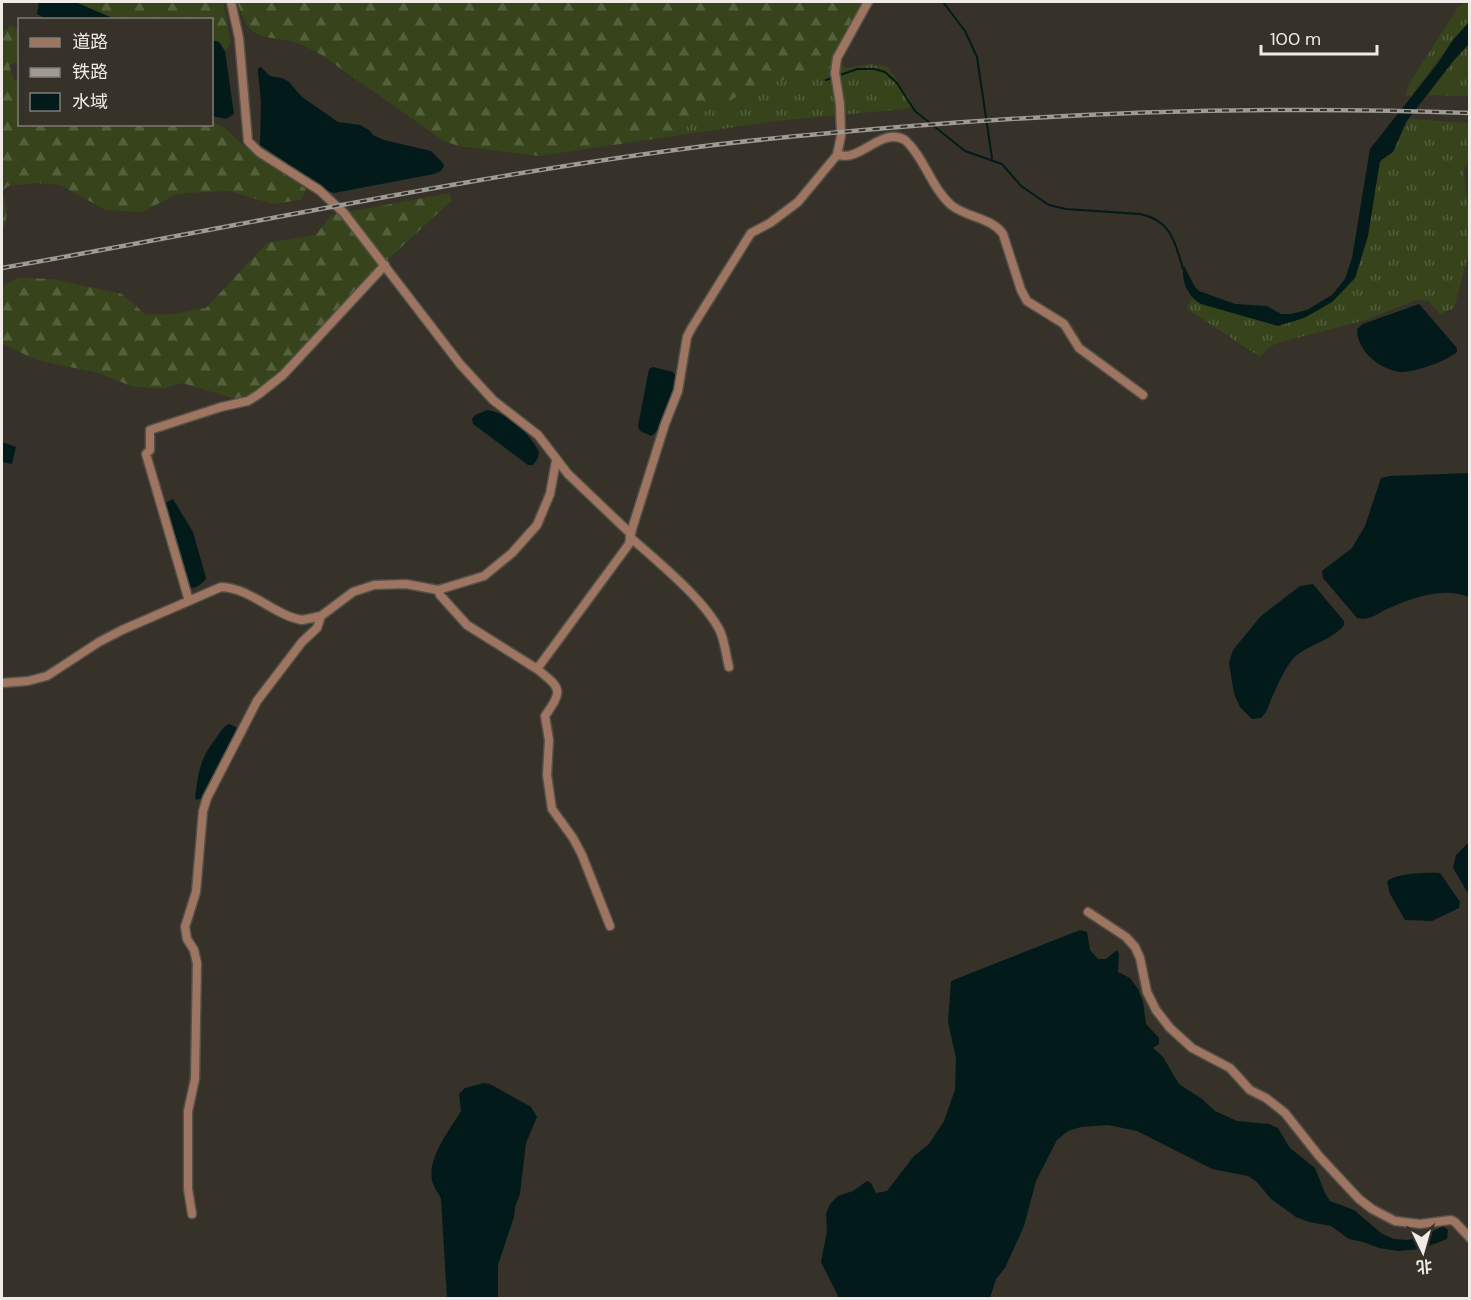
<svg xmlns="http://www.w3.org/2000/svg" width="1471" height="1300" font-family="'DM Sans','Noto Sans SC',sans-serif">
<defs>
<pattern id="grass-tufts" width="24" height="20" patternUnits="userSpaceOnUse" patternTransform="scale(1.5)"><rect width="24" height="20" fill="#37441b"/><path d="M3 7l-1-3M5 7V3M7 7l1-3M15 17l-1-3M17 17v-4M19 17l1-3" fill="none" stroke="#545f3c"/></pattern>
<pattern id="forest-firs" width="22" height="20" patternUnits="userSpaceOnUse" patternTransform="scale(1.5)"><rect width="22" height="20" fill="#37441b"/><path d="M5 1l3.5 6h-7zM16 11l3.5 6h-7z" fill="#545f3c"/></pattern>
</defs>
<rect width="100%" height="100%" fill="#363129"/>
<!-- grass -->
<path fill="url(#grass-tufts)" d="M 1465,2 L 1469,2 L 1469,22 L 1453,40 L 1412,95 L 1405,96 L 1409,84 L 1458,7 Z
M 1469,44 L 1469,96 L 1428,95 L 1454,60 Z
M 834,59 L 846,68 L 869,64 L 888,67 L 914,106 L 905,109 L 775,121 L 667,137 L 691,124 L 703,112 L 766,84 Z
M 1409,119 L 1469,123 L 1469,162 L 1464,168 L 1464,176 L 1469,213 L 1469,252 L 1454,308 L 1440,314 L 1428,301 L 1416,300 L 1366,320 L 1277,343 L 1269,347 L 1260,357 L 1187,309 L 1192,298 L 1196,301 L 1304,318 L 1332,302 L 1355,278 L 1368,236 L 1378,166 L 1384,157 L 1393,151 Z"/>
<!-- forest -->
<path fill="url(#forest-firs)" d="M 75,2 L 223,2 L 231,43 L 225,51 L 219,42 L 212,40 L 212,20 L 115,19 Z
M 237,2 L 863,2 L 830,68 L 766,84 L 703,112 L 691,124 L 667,137 L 539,156 L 459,146 L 444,141 L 320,54 C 312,50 303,44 294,42 C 257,34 251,42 237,2 Z
M 11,25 L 19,31 L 19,62 L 9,65 L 14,80 L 19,79 L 20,124 L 212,124 L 212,121 L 226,129 L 245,147 L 306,189 L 301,200 L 273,204 L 229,191 L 186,193 L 175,195 L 142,212 L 106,210 L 60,185 L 37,183 L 8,186 L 2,191 C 7,205 9,218 2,231 L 2,33 Z
M 450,193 L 451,201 L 370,276 L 265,386 L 245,398 L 236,399 L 182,383 L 161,389 L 131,386 L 99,373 L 36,360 L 2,343 L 2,286 L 18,278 L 52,279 L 122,294 L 146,315 L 171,314 L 206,308 L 267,243 L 316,235 L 331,215 Z"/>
<!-- water -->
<path fill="#031a1b" d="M 39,2 L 75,2 L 115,19 L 46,19 L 37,14 Z
M 1469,22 L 1469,44 L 1454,60 L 1406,122 L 1393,152 L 1380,161 L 1368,236 L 1355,278 L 1332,302 L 1304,318 L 1278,326 L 1201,304 C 1188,297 1180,280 1184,266 L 1195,287 L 1199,291 L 1235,304 L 1267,306 L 1281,314 L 1291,314 L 1307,310 L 1332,295 L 1345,279 L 1352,258 L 1370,149 L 1438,63 L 1453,40 Z
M 212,40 L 219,42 L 225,51 L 234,114 L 226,119 L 212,116 Z
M 261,67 L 270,76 L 282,78 L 289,82 L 302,97 L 338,122 L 360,125 L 369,130 L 373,135 L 384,140 L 431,151 L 442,162 L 444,166 L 441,171 L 434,174 L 334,193 L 328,191 L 260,145 L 261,102 L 258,72 L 258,68 Z
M 1419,304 L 1457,348 L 1457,352 C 1447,361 1413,373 1400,372 C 1379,369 1357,351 1357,329 L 1363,324 Z
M 653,367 L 673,372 L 677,379 C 676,390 661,433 651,436 L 640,431 L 638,426 L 649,369 Z
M 487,410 C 510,413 529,433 539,452 L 538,458 L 533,465 L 528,465 L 473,424 L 472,419 L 475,415 Z
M 2,442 L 16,447 L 12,464 L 2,462 Z
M 1469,473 L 1469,597 C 1444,586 1411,598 1387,609 C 1377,614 1369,621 1357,618 L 1323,578 L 1322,571 L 1352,548 L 1365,526 L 1381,478 L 1390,476 Z
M 173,499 L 193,532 L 206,578 C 204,583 196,588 191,588 L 165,503 Z
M 1313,584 L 1344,621 L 1344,625 C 1334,639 1311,644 1297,655 C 1285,664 1272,698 1266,712 L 1261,718 L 1252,719 L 1240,707 L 1234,694 L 1229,663 L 1233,650 L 1261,616 L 1300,586 Z
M 229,724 L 236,727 L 236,735 L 204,797 L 197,800 L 195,798 C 199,770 199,761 216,738 C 220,732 223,727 229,724 Z
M 1469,842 L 1469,895 L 1453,868 L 1456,855 Z
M 1440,873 L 1460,902 L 1459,908 L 1432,921 L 1405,920 L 1390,894 L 1387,882 C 1393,873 1428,872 1440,873 Z
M 1080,930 L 1087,932 L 1090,950 L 1098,959 L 1106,959 L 1117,950 L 1119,954 L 1118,972 L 1130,978 L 1138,989 L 1143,1002 L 1146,1024 L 1159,1038 L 1159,1044 L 1153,1048 L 1163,1057 L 1179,1084 L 1202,1099 L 1215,1111 L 1237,1121 L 1269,1124 L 1278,1128 L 1290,1148 L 1315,1168 L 1325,1193 L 1330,1201 L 1354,1210 L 1381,1233 L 1394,1239 L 1408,1240 L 1424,1236 L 1443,1226 L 1448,1230 L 1447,1239 L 1421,1249 L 1398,1251 L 1379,1248 L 1363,1242 L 1349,1239 L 1331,1226 L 1309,1222 L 1296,1217 L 1271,1199 L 1256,1181 L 1248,1176 L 1212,1169 L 1137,1131 L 1108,1125 L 1081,1127 L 1068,1131 L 1057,1140 L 1036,1181 L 1024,1226 L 1005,1268 L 996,1279 L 990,1298 L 839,1298 L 821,1262 L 827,1231 L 826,1214 L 830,1204 L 838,1196 L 853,1191 L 867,1181 L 871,1183 L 876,1193 L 887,1191 L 914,1156 L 929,1144 L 944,1121 L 955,1090 L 956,1058 L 948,1022 L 951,981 Z
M 484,1083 L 490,1084 L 531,1107 L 537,1117 L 526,1143 L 520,1194 L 515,1207 L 514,1217 L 498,1265 L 498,1298 L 447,1298 L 441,1199 C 439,1194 436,1191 434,1186 C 423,1162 450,1130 461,1111 L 459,1094 L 465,1088 Z"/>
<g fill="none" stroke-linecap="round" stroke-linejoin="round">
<!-- stream -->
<path stroke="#031a1b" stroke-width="2" d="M 943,2 L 965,31 L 977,57 L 992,158
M 826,80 L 857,69 L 874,69 L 885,72 L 897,83 L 915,111 L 965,151 L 1002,164 L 1021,186 L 1049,205 L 1066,209 L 1140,214 C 1171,220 1175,242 1183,269"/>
<defs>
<path id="minor" d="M 231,2 L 239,38 L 248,141 L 259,152 L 319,190 L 344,213 L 460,364 L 493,400 L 538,435 L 568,474 L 631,534
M 837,155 C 842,155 846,157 851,155 C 869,150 886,129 905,140 C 924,157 931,187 951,205 C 967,218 991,217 1003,234 L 1021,290 L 1027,301 L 1064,324 L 1079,348 L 1143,395
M 630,537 C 658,562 704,599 720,631 C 725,642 726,656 729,667
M 438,590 L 440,595 L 467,625 L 537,669
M 189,601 L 146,454 L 150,450 L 150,430 L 221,407 L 248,401 L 259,394 L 283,375 L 385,265
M 2,683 L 28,681 L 47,676 L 99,642 L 122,630 L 221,587 C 251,588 273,615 302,620 L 321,616 L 353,592 L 374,585 L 406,584 L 438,590 L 484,576 L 512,553 L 537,525 L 550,494 L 556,461
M 1088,912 L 1126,937 L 1135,947 L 1140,958 L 1147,992 L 1156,1010 L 1170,1028 L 1192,1048 L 1230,1068 L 1250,1090 L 1266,1098 L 1285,1113 L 1319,1156 L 1359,1199 L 1372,1209 L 1395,1221 L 1420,1224 L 1451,1220 L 1455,1222 L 1470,1238
M 610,926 L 582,855 L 573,838 L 552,809 L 547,775 L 549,740 L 545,716 C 563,690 562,689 537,669 L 629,544 L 632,529 L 665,424 L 678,391 L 687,337 L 691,329 L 751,233 L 770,223 L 798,202 L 837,155 L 841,136 L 840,104 L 835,73 L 837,58 L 868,2
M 192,1214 L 188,1189 L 188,1111 L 195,1079 L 197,963 L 194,950 L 187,939 L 185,927 L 196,892 L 203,811 L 207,798 L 257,701 L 302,642 L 317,628 L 321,616"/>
</defs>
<!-- minor casing -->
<use href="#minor" stroke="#544f47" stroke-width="11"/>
<!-- minor -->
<use href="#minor" stroke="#9e7561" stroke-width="8"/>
<defs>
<path id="rail" d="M 2,268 C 231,228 459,178 690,148 C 764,138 838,132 912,126 C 1098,111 1284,106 1470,113"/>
</defs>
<!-- rail casing -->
<use href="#rail" stroke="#9e9a94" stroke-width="4.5"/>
<!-- rail -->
<use href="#rail" stroke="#363129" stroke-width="2" stroke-dasharray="7" stroke-linecap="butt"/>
</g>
<!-- border -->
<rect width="1471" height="1300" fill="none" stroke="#efece7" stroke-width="6"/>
<!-- legend -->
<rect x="18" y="18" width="195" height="108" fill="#363129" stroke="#807c75" stroke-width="1.5"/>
<rect x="30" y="38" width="30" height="9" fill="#9e7561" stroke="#807c75" stroke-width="1.5"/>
<text x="72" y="48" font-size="18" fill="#efece7">道路</text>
<rect x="30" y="68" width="30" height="9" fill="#9e9a94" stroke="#807c75" stroke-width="1.5"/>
<text x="72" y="78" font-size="18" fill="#efece7">铁路</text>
<rect x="30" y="93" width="30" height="18" fill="#031a1b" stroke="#807c75" stroke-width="1.5"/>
<text x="72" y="108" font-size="18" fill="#efece7">水域</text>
<!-- north arrow -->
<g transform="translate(1423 1252) rotate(175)" stroke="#363129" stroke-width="4.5" paint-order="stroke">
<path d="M0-4.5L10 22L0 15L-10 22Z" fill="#efece7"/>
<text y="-9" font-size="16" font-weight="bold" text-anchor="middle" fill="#efece7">北</text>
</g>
<!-- scale -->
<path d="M1261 45v9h116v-9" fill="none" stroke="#efece7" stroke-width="3"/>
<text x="1270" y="45" font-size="18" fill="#efece7" stroke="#363129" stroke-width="4.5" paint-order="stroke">100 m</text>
</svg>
